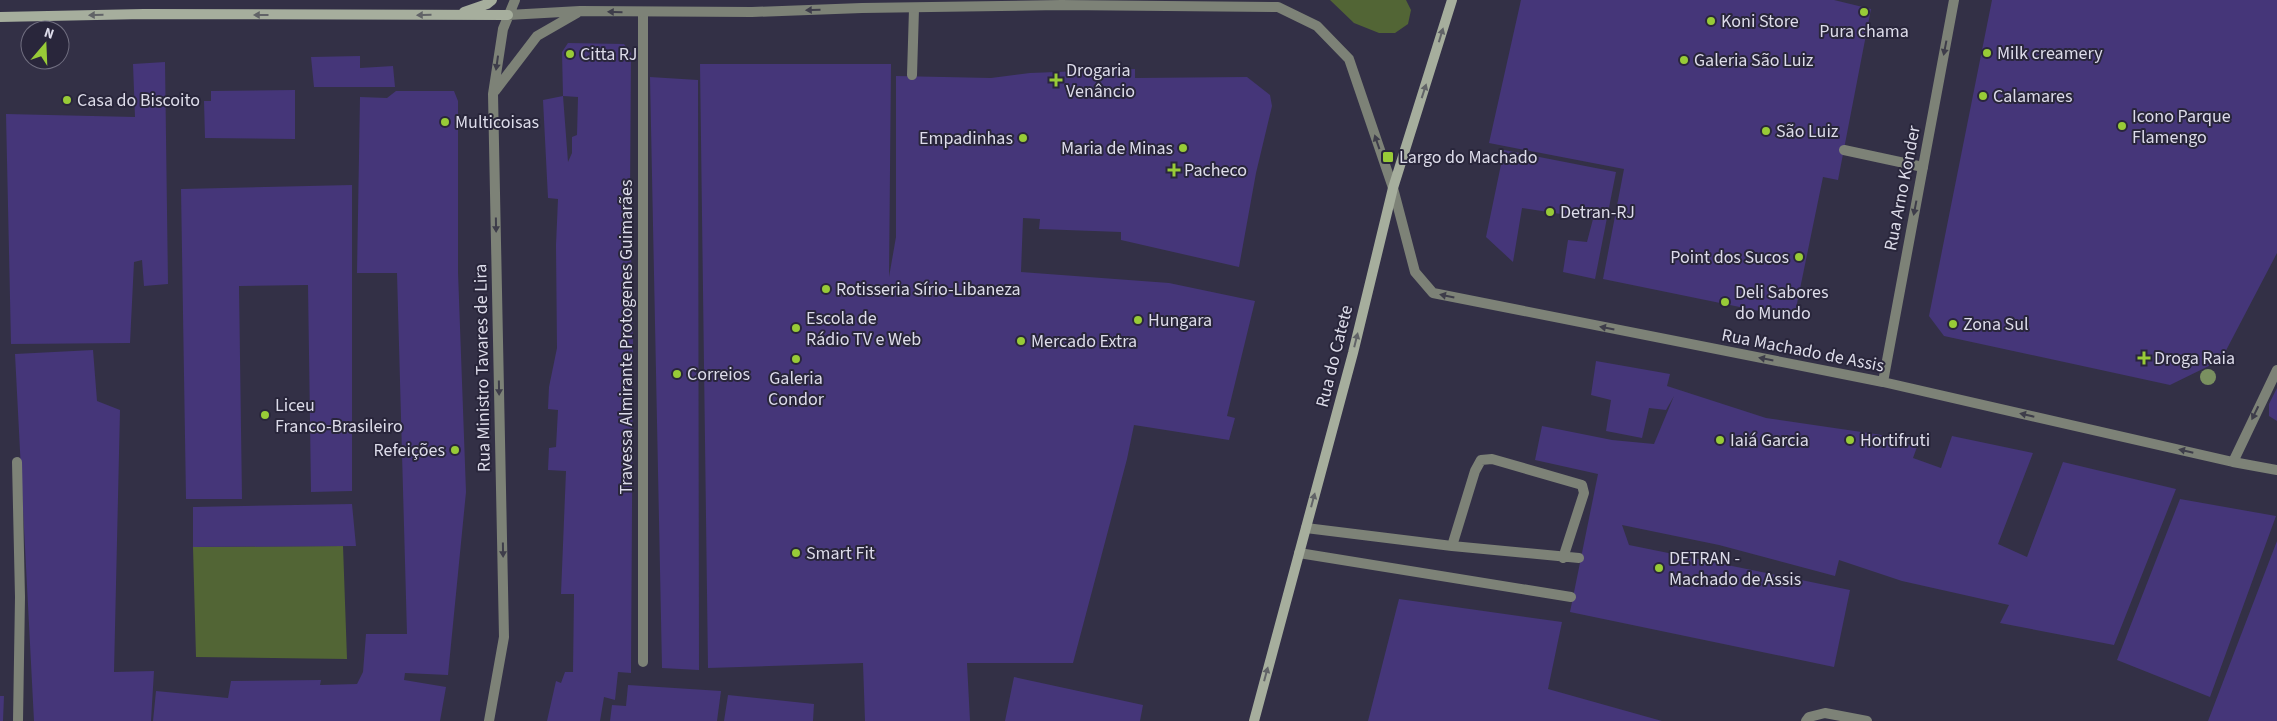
<svg xmlns="http://www.w3.org/2000/svg" width="2277" height="721" font-family="'Source Sans 3',sans-serif">
<rect width="100%" height="100%" fill="#333046"/>
<!-- green -->
<path fill="#526535" d="M 1330,0 L 1406,0 L 1411,10 L 1408,24 L 1395,33 L 1379,33 L 1354,23 Z
M 343,546 L 347,659 L 196,657 L 193,547 Z"/>
<!-- building -->
<path fill="#453679" fill-rule="evenodd" d="M 1521,0 L 1834,0 L 1871,9 L 1838,180 L 1823,177 L 1794,318 L 1603,279 L 1624,169 L 1489,143 Z
M 1992,0 L 2277,0 L 2277,253 L 2221,360 L 2170,385 L 1944,336 L 1929,316 Z
M 568,43 L 624,44 L 631,53 L 630,200 L 633,345 L 631,673 L 618,672 L 615,700 L 604,697 L 600,721 L 547,721 L 556,681 L 561,683 L 565,672 L 573,672 L 574,594 L 561,594 L 566,471 L 548,470 L 549,448 L 556,447 L 558,410 L 548,409 L 549,387 L 557,348 L 556,245 L 558,199 L 548,198 L 543,100 L 563,96 L 562,52 ZM 563,96 L 578,97 L 577,135 L 572,137 L 572,153 L 568,162 Z
M 360,56 L 360,68 L 393,66 L 395,87 L 314,87 L 311,57 Z
M 165,62 L 168,284 L 144,286 L 142,260 L 134,262 L 130,343 L 11,344 L 6,114 L 135,117 L 133,64 Z
M 700,64 L 891,64 L 889,277 L 896,237 L 896,76 L 991,78 L 1030,73 L 1135,69 L 1135,78 L 1247,77 L 1270,95 L 1272,106 L 1256,173 L 1239,267 L 1121,240 L 1121,232 L 1039,229 L 1040,219 L 1023,218 L 1021,272 L 1169,283 L 1255,301 L 1227,416 L 1235,418 L 1229,440 L 1134,425 L 1127,459 L 1073,663 L 967,663 L 970,721 L 865,721 L 863,663 L 708,668 Z
M 650,77 L 698,80 L 699,670 L 662,668 Z
M 295,90 L 295,139 L 205,138 L 204,101 L 211,101 L 211,91 Z
M 396,91 L 454,91 L 458,101 L 458,272 L 466,492 L 448,675 L 405,673 L 404,680 L 446,687 L 440,721 L 153,721 L 156,691 L 228,698 L 231,681 L 321,680 L 320,685 L 357,684 L 363,672 L 366,634 L 407,634 L 397,273 L 357,273 L 360,97 L 387,98 Z
M 1504,150 L 1616,172 L 1595,279 L 1563,272 L 1568,240 L 1587,242 L 1593,219 L 1522,208 L 1513,262 L 1486,237 Z
M 352,185 L 352,491 L 311,492 L 308,285 L 239,286 L 242,499 L 186,499 L 181,189 Z
M 93,350 L 97,401 L 120,410 L 114,672 L 154,671 L 151,721 L 34,721 L 15,354 Z
M 1596,361 L 1670,374 L 1667,386 L 1766,418 L 1882,435 L 1917,447 L 1913,458 L 1941,468 L 1952,436 L 2033,453 L 1998,544 L 2027,557 L 2063,462 L 2176,489 L 2114,645 L 2000,623 L 2009,605 L 1902,581 L 1839,560 L 1835,576 L 1719,545 L 1622,525 L 1629,545 L 1850,590 L 1834,667 L 1570,612 L 1598,474 L 1535,460 L 1542,426 L 1612,440 L 1654,444 L 1674,396 L 1666,410 L 1649,408 L 1642,438 L 1606,431 L 1611,400 L 1591,395 Z
M 2277,388 L 2277,421 L 2269,416 L 2269,404 Z
M 2180,499 L 2276,516 L 2210,697 L 2117,660 Z
M 352,504 L 356,546 L 193,547 L 193,507 Z
M 2277,541 L 2277,721 L 2208,721 Z
M 1399,599 L 1562,622 L 1548,689 L 1662,721 L 1368,721 Z
M 1014,677 L 1143,705 L 1140,721 L 1005,721 Z
M 628,685 L 721,691 L 717,721 L 610,721 L 612,705 L 626,706 Z
M 728,695 L 814,704 L 813,721 L 724,721 Z
M 0,696 L 4,696 L 3,721 L 0,721 Z"/>
<g fill="none" stroke-linecap="round" stroke-linejoin="round">
<!-- service -->
<path stroke="#7d8277" stroke-width="10" d="M 912,75 L 914,9
M 1844,150 L 1923,167
M 1306,528 L 1452,546 L 1579,558
M 1452,546 L 1475,471 L 1481,460 L 1492,459 L 1582,485 L 1584,493 L 1563,558
M 1299,553 L 1571,597
M 1806,721 L 1809,717 L 1825,713 L 1867,721"/>
<!-- minor -->
<path stroke="#7d8277" stroke-width="10" d="M 643,12 L 643,662
M 1393,188 L 1415,272 L 1433,293 L 1883,382 L 2233,462 L 2277,470
M 1883,382 L 1954,0
M 17,462 L 20,597 L 18,721
M 2233,462 L 2277,370"/>
<!-- tertiary -->
<path stroke="#7d8277" stroke-width="10" d="M 508,15 L 580,11 L 752,12 L 862,8 L 1061,5 L 1278,7 L 1317,26 L 1349,59 L 1393,188
M 495,91 L 537,36 L 577,13
M 489,721 L 504,637 L 493,94 L 503,29 L 515,0"/>
<!-- secondary -->
<path stroke="#a6ae9d" stroke-width="10" d="M 464,12 L 487,4 L 492,0
M 0,17 L 144,14 L 508,15
M 1254,721 L 1353,353 L 1393,188 L 1452,0"/>
</g>
<!-- trees -->
<circle fill="#7a9060" cx="2208" cy="377" r="8"/>
<!-- one-way arrows -->
<defs><path id="oneway-solid" d="M-6-.8H1V-3.2L6.5 0L1 3.2V.8H-6Z" transform="scale(1.25)"/></defs>
<g fill="#3e3d4a">
<use href="#oneway-solid" transform="translate(813 10) rotate(178)"/>
<use href="#oneway-solid" transform="translate(615 12) rotate(-179)"/>
<use href="#oneway-solid" transform="translate(1945 48) rotate(101)"/>
<use href="#oneway-solid" transform="translate(497 63) rotate(98)"/>
<use href="#oneway-solid" transform="translate(1377 142) rotate(-109)"/>
<use href="#oneway-solid" transform="translate(1915 208) rotate(101)"/>
<use href="#oneway-solid" transform="translate(496 225) rotate(89)"/>
<use href="#oneway-solid" transform="translate(1447 296) rotate(-168)"/>
<use href="#oneway-solid" transform="translate(1607 328) rotate(-169)"/>
<use href="#oneway-solid" transform="translate(1766 359) rotate(-169)"/>
<use href="#oneway-solid" transform="translate(499 388) rotate(89)"/>
<use href="#oneway-solid" transform="translate(2255 413) rotate(116)"/>
<use href="#oneway-solid" transform="translate(2027 415) rotate(-167)"/>
<use href="#oneway-solid" transform="translate(2186 451) rotate(-167)"/>
<use href="#oneway-solid" transform="translate(503 550) rotate(89)"/>
</g>
<g fill="#616367">
<use href="#oneway-solid" transform="translate(96 15) rotate(179)"/>
<use href="#oneway-solid" transform="translate(261 15) rotate(-180)"/>
<use href="#oneway-solid" transform="translate(424 15) rotate(179)"/>
<use href="#oneway-solid" transform="translate(1441 35) rotate(-73)"/>
<use href="#oneway-solid" transform="translate(1424 91) rotate(-72)"/>
<use href="#oneway-solid" transform="translate(1356 340) rotate(-76)"/>
<use href="#oneway-solid" transform="translate(1313 500) rotate(-75)"/>
<use href="#oneway-solid" transform="translate(1266 674) rotate(-75)"/>
</g>
<!-- markers -->
<g fill="#98cb37" stroke="#29263b" stroke-width="2">
<circle cx="1864" cy="12" r="5"/>
<circle cx="1711" cy="21" r="5"/>
<circle cx="1987" cy="53" r="5"/>
<circle cx="570" cy="54" r="5"/>
<circle cx="1684" cy="60" r="5"/>
<path d="M1053.5 72.5h5v5h5v5h-5v5h-5v-5h-5v-5h5z"/>
<circle cx="1983" cy="96" r="5"/>
<circle cx="67" cy="100" r="5"/>
<circle cx="445" cy="122" r="5"/>
<circle cx="2122" cy="126" r="5"/>
<circle cx="1766" cy="131" r="5"/>
<circle cx="1023" cy="138" r="5"/>
<circle cx="1183" cy="148" r="5"/>
<rect x="1382" y="151" width="12" height="12" rx="2.5"/>
<path d="M1171.5 162.5h5v5h5v5h-5v5h-5v-5h-5v-5h5z"/>
<circle cx="1550" cy="212" r="5"/>
<circle cx="1799" cy="257" r="5"/>
<circle cx="826" cy="289" r="5"/>
<circle cx="1725" cy="302" r="5"/>
<circle cx="1138" cy="320" r="5"/>
<circle cx="1953" cy="324" r="5"/>
<circle cx="796" cy="328" r="5"/>
<circle cx="1021" cy="341" r="5"/>
<path d="M2141.5 350.5h5v5h5v5h-5v5h-5v-5h-5v-5h5z"/>
<circle cx="796" cy="359" r="5"/>
<circle cx="677" cy="374" r="5"/>
<circle cx="265" cy="415" r="5"/>
<circle cx="1720" cy="440" r="5"/>
<circle cx="1850" cy="440" r="5"/>
<circle cx="455" cy="450" r="5"/>
<circle cx="796" cy="553" r="5"/>
<circle cx="1659" cy="568" r="5"/>
</g>
<g text-anchor="middle" stroke-width="4" stroke-linejoin="round" paint-order="stroke">
<!-- poi labels -->
<g font-size="18" fill="#dddcea" stroke="#29263b" text-anchor="start">
<text x="1721" y="27">Koni Store</text>
<text x="1864" y="37" text-anchor="middle">Pura chama</text>
<text x="1997" y="59">Milk creamery</text>
<text x="580" y="60">Citta RJ</text>
<text x="1694" y="66">Galeria São Luiz</text>
<text x="1066" y="76">Drogaria<tspan x="1066" dy="21">Venâncio</tspan></text>
<text x="1993" y="102">Calamares</text>
<text x="77" y="106">Casa do Biscoito</text>
<text x="2132" y="122">Icono Parque<tspan x="2132" dy="21">Flamengo</tspan></text>
<text x="455" y="128">Multicoisas</text>
<text x="1776" y="137">São Luiz</text>
<text x="1013" y="144" text-anchor="end">Empadinhas</text>
<text x="1173" y="154" text-anchor="end">Maria de Minas</text>
<text x="1399" y="163">Largo do Machado</text>
<text x="1184" y="176">Pacheco</text>
<text x="1560" y="218">Detran-RJ</text>
<text x="1789" y="263" text-anchor="end">Point dos Sucos</text>
<text x="836" y="295">Rotisseria Sírio-Libaneza</text>
<text x="1735" y="298">Deli Sabores<tspan x="1735" dy="21">do Mundo</tspan></text>
<text x="806" y="324">Escola de<tspan x="806" dy="21">Rádio TV e Web</tspan></text>
<text x="1148" y="326">Hungara</text>
<text x="1963" y="330">Zona Sul</text>
<text x="1031" y="347">Mercado Extra</text>
<text x="2154" y="364">Droga Raia</text>
<text x="687" y="380">Correios</text>
<text x="796" y="384" text-anchor="middle">Galeria<tspan x="796" dy="21">Condor</tspan></text>
<text x="275" y="411">Liceu<tspan x="275" dy="21">Franco-Brasileiro</tspan></text>
<text x="1730" y="446">Iaiá Garcia</text>
<text x="1860" y="446">Hortifruti</text>
<text x="445" y="456" text-anchor="end">Refeições</text>
<text x="806" y="559">Smart Fit</text>
<text x="1669" y="564">DETRAN -<tspan x="1669" dy="21">Machado de Assis</tspan></text>
</g>
<!-- street labels -->
<g font-size="18" fill="#dddcea" stroke="#29263b">
<text transform="translate(1902 188) rotate(-79)" y="6">Rua Arno Konder</text>
<text transform="translate(626 337) rotate(-90)" y="6">Travessa Almirante Protogenes Guimarães</text>
<text transform="translate(1803 350) rotate(11)" y="6">Rua Machado de Assis</text>
<text transform="translate(1334 356) rotate(-76)" y="6">Rua do Catete</text>
<text transform="translate(482 368) rotate(-91)" y="6">Rua Ministro Tavares de Lira</text>
</g>
</g>
<!-- north arrow -->
<g transform="translate(45 45) rotate(19)"><circle r="24" fill="#29263b" stroke="#716f81"/>
<path d="M0-4L9 19L0 12L-9 19Z" fill="#98cb37"/>
<text y="-8" font-size="14" font-weight="bold" text-anchor="middle" fill="#dddcea">N</text>
</g>
</svg>
